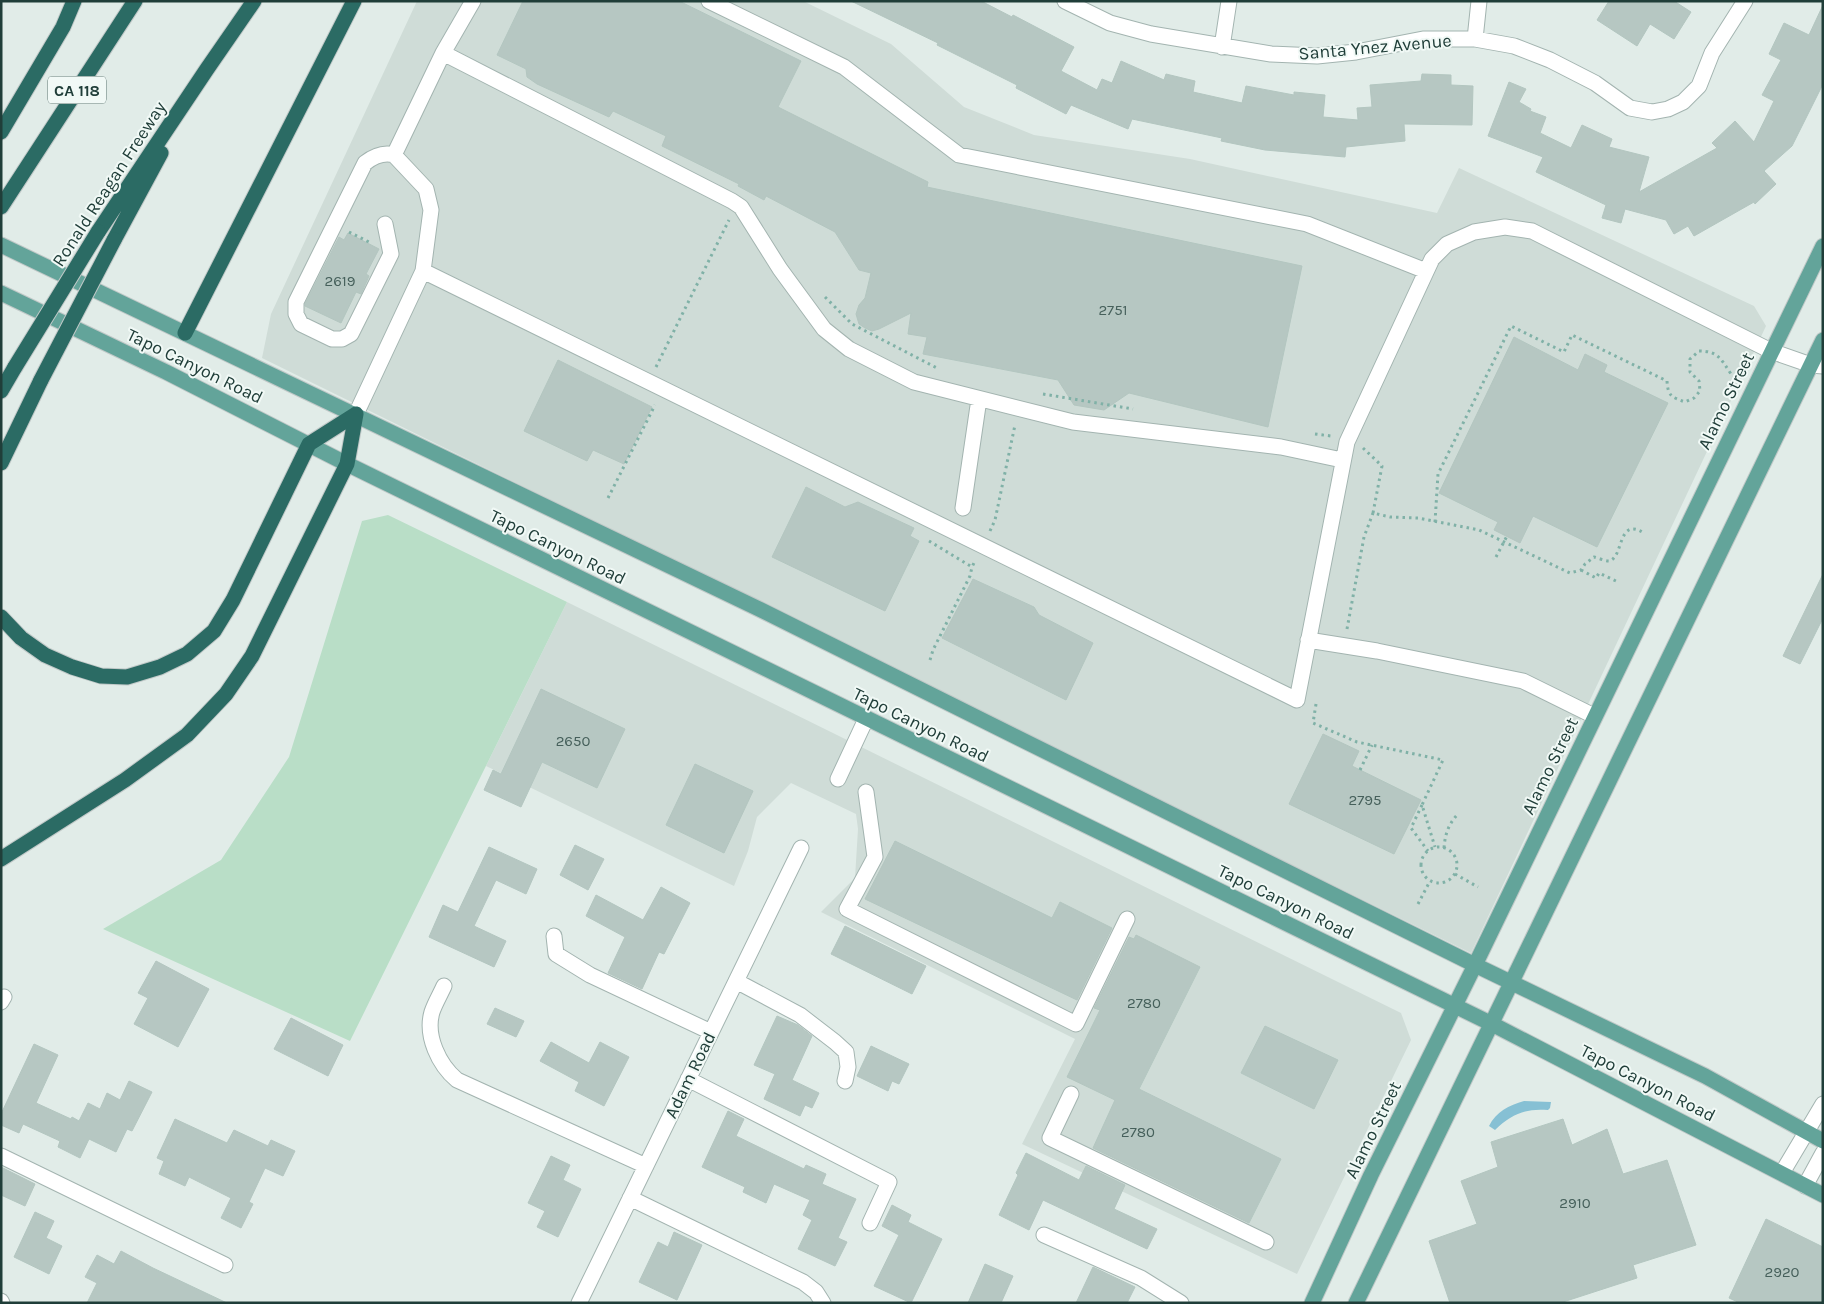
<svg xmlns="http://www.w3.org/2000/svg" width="1824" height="1304" font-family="Karla,sans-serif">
<rect width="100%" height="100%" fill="#e1ece8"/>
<!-- built -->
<path fill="#cfdcd7" d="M 417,1 L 803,1 L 891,44 L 964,107 L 1034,135 L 1190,159 L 1437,213 L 1459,168 L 1754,306 L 1766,326 L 1471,953 L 262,358 L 271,314 Z
M 567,602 L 1401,1013 L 1411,1040 L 1297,1274 L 1022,1144 L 1075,1039 L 821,912 L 855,878 L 858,829 L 856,814 L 791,783 L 757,817 L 748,851 L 734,886 L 486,766 Z"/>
<!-- green -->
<path fill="#b9dec7" d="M 388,515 L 567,602 L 350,1041 L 103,929 L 221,860 L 289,757 L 362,521 Z"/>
<!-- water -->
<path fill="#86c0d4" d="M 1524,1101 L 1551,1102 L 1550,1108 L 1548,1110 C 1526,1108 1511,1114 1495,1130 L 1489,1126 C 1496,1112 1509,1105 1524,1101 Z"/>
<!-- building -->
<path fill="#b6c7c2" stroke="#b3c6c0" d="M 523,1 L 679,1 L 801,61 L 778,107 L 928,182 L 927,187 L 1302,266 L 1268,427 L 1129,393 L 1104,410 L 1074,405 L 1058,380 L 923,354 L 927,337 L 908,334 L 911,313 L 879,329 L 872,331 L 865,328 L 859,324 L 856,314 L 859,305 L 865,298 L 871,273 L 859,270 L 835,232 L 766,196 L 764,200 L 738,186 L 739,184 L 662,146 L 666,136 L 613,111 L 609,117 L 537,84 L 527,77 L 526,69 L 497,55 Z
M 851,1 L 981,1 L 1012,17 L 1013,15 L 1074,47 L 1061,71 L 1097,90 L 1102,79 L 1112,83 L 1121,61 L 1164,80 L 1166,74 L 1195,81 L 1193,92 L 1242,103 L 1246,86 L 1294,95 L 1294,92 L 1325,95 L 1323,117 L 1358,120 L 1357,108 L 1372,107 L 1370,85 L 1421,81 L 1422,74 L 1451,75 L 1451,85 L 1473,86 L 1472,125 L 1404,124 L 1405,141 L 1346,147 L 1345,157 L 1265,150 L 1221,141 L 1222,138 L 1132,119 L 1128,129 L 1071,105 L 1066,114 L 1016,88 L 1017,85 L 937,45 L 938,43 Z
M 1609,1 L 1674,1 L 1691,12 L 1674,39 L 1650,24 L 1637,46 L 1597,20 Z
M 1823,5 L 1823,84 L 1792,146 L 1764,171 L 1776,184 L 1755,204 L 1754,202 L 1694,236 L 1688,226 L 1674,234 L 1666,220 L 1625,209 L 1621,223 L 1602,218 L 1606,205 L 1536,172 L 1543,157 L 1488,136 L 1509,82 L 1526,89 L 1519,102 L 1531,109 L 1530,111 L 1546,117 L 1540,133 L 1571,148 L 1582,125 L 1612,139 L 1609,147 L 1649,157 L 1639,192 L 1717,148 L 1712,143 L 1735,121 L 1754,142 L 1774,101 L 1762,95 L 1781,60 L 1769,54 L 1784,23 L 1809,35 Z
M 348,233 L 379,249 L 366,274 L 369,276 L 361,294 L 356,292 L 341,323 L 305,306 L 305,304 L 339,237 L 344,240 Z
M 1514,337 L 1578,370 L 1585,354 L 1607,365 L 1604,372 L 1668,403 L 1597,547 L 1533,516 L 1520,543 L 1494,530 L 1498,522 L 1439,493 Z
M 558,360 L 652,407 L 624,464 L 593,450 L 587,461 L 524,431 Z
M 806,487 L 845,507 L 858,502 L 914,528 L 910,536 L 919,541 L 885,611 L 772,557 Z
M 1823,574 L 1823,618 L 1800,664 L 1783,656 Z
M 973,579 L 1034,607 L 1039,615 L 1093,643 L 1066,700 L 942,638 Z
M 541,689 L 625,729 L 597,788 L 542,762 L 521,807 L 484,790 L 493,770 L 501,774 Z
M 1323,734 L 1359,751 L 1352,766 L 1421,800 L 1394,854 L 1289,804 Z
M 695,764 L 753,791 L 724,853 L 666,825 Z
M 895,841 L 1052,918 L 1060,902 L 1112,928 L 1077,1000 L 865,899 Z
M 575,845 L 604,859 L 588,890 L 560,875 Z
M 489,847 L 537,869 L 526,894 L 496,880 L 474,926 L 506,941 L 494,967 L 429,937 L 443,905 L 458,912 Z
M 661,887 L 690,903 L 664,954 L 659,952 L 642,989 L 608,973 L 625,937 L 586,916 L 596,895 L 643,920 Z
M 845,926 L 926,966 L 912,994 L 831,954 Z
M 1136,935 L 1200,967 L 1139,1089 L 1281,1159 L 1249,1223 L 1093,1148 L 1115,1100 L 1067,1077 L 1100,1010 L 1094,1008 L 1129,937 L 1134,939 Z
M 156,961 L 209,989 L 178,1047 L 134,1024 L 148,998 L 138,993 Z
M 495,1008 L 524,1021 L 516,1037 L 487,1024 Z
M 777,1016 L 798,1025 L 812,1036 L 792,1080 L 819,1093 L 812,1108 L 805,1105 L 800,1116 L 764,1099 L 775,1074 L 754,1065 Z
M 291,1018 L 343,1045 L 328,1076 L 274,1049 Z
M 1265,1026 L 1338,1060 L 1314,1109 L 1241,1073 Z
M 551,1042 L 589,1063 L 600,1042 L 629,1057 L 604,1106 L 575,1091 L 579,1082 L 540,1061 Z
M 34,1044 L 58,1055 L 36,1103 L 71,1119 L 72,1117 L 79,1121 L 88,1103 L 100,1109 L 107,1093 L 120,1100 L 129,1081 L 152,1092 L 132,1131 L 127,1129 L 116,1152 L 89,1139 L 80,1158 L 58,1147 L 60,1141 L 23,1124 L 19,1133 L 1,1125 L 1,1114 Z
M 871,1046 L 909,1064 L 899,1084 L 892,1081 L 888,1091 L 857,1076 Z
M 728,1111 L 744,1119 L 736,1136 L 804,1169 L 806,1165 L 826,1174 L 822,1184 L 856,1199 L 838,1238 L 847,1242 L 835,1266 L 798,1249 L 812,1220 L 803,1215 L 810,1200 L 774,1184 L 766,1203 L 743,1192 L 745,1187 L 702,1167 Z
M 175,1119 L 227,1143 L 234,1130 L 268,1146 L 271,1140 L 295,1151 L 283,1176 L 265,1168 L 249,1202 L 253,1204 L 241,1228 L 221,1218 L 231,1198 L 189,1177 L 185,1186 L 159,1174 L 164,1161 L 157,1158 Z
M 1563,1119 L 1572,1145 L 1607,1129 L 1623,1174 L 1667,1160 L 1696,1245 L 1633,1265 L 1637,1278 L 1560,1303 L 1450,1303 L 1429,1241 L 1477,1224 L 1461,1181 L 1498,1167 L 1491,1142 Z
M 1026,1153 L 1079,1180 L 1086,1166 L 1125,1185 L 1114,1209 L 1157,1229 L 1147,1249 L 1043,1200 L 1029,1230 L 999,1215 L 1018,1175 L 1016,1173 Z
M 551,1156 L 570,1165 L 563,1180 L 581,1189 L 558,1237 L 537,1227 L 545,1211 L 528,1203 Z
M 1,1167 L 35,1184 L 25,1206 L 1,1195 Z
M 892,1205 L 911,1215 L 908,1222 L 942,1239 L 911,1303 L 874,1286 L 899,1235 L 882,1226 Z
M 35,1212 L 54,1221 L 46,1238 L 62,1246 L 49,1274 L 14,1257 Z
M 1766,1219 L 1823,1247 L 1823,1303 L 1740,1303 L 1729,1298 Z
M 674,1232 L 702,1245 L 677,1300 L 639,1282 L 658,1242 L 668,1247 Z
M 121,1251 L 153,1268 L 227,1303 L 87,1303 L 97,1283 L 85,1277 L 97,1255 L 114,1264 Z
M 985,1264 L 1013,1276 L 1001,1303 L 968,1303 Z
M 1093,1267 L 1135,1287 L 1127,1303 L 1076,1303 Z"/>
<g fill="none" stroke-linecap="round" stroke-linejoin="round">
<defs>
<path id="minor" d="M 709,1 L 844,67 L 959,155 L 1307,224 L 1426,271
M 1065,1 L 1110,23 L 1151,34 L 1271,54 L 1317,56 L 1356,52 L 1423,39 L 1475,39 L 1514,46 L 1550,60 L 1595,83 L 1630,108 L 1652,112 L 1668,109 L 1683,102 L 1699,86 L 1712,53 L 1745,1
M 1475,39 L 1479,1
M 1222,47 L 1229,1
M 443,53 L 732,201 L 741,207 L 780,269 L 824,329 L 849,349 L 914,382 L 1073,422 L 1281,447 L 1342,460
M 385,224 L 391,254 L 351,334 L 342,339 L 332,339 L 301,324 L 296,314 L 296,302 L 365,163 C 374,156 383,152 394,155
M 423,271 L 1297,700 L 1347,442 L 1432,259 L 1447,244 L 1474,232 L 1505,227 L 1532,231 L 1771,351 L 1811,365 L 1823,366
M 356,414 L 423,271 L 431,210 L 426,189 L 394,155 L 443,53 L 473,1
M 963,508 L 979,399
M 1308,640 L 1377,651 L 1523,681 L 1594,716
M 838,779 L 866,719
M 866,792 L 875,857 L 847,909 L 1076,1024 L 1127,919
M 554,936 L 556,954 L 590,975 L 711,1032
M 736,981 L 800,1015 L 835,1042 L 846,1052 L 848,1067 L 845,1081
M 444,986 C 440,995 435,1003 432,1012 C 425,1036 439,1065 457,1080 L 646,1166
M 1,1002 L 4,997
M 688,1079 L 889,1182 L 870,1223
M 1071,1094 L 1050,1138 L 1266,1242
M 1,1156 L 225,1265
M 1782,1173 L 1823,1104
M 1805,1186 L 1823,1153
M 630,1198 L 803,1282 L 816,1292 L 823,1303
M 1044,1235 L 1141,1278 L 1181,1303
M 1,1301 L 2,1303
M 579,1303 L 801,848"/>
<path id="major" d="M 1,245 L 757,608 L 1475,965 L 1705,1076 L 1823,1141
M 1,293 L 166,372 L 347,464 L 1492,1024 L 1823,1195
M 1312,1303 L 1371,1175 L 1475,965 L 1823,246
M 1356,1303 L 1823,340"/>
<path id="highway" d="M 1,132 L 63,27 L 74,1
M 1,207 L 135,1
M 98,232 L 207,69 L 254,1
M 114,240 L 161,153
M 185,333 L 354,1
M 1,391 L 15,367
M 1,463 L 41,380
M 1,617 L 21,638 L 45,655 L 72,667 L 101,676 L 127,677 L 160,667 L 187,654 L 214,631 L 233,600 L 309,444 L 356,414
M 1,859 L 125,780 L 187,735 L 226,694 L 252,656 L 347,464 L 356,414"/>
</defs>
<!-- minor casing -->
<use href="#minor" stroke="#a3b4b0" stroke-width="17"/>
<!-- major casing -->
<use href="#major" stroke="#c1c9c8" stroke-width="17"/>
<!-- highway casing -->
<use href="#highway" stroke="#c1c9c8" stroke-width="17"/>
<!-- path -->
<path stroke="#80b1a7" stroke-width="3" stroke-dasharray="2.5 4" stroke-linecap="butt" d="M 349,232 L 371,243
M 825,297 L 852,324 L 937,368
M 656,367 L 729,220
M 1043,394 L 1133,409
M 1315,434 L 1331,436
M 1363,448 L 1382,466 L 1373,513 L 1390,517 L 1418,518 L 1479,530 L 1570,573 L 1581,570 L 1585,564 L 1594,557 C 1598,558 1605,561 1609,561 C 1624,558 1617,516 1644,533
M 608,498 L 655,405
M 1435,522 L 1438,474 L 1511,326 L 1564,352 L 1572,335 L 1667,381 C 1668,396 1671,397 1685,402 L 1694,398 L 1700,391 L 1699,381 L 1690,372 L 1690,359 L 1699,351 C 1718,351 1721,359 1731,374
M 990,531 L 995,520 L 1015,425
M 929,541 L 972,567 L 975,561
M 1496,557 L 1507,536
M 1581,570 L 1596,578 L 1599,573 L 1618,582
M 1347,629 L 1364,537 L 1373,513
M 930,660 L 933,650 L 970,576 L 972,567
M 1316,704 L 1313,723 L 1357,742 L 1443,760 L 1422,805 L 1435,847
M 1360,770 L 1372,745
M 1422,805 L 1411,828 L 1428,851
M1421 865a18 18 0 1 1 36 0a18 18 0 1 1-36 0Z
M 1444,848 C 1445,835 1448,825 1457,815
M 1455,874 L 1478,887
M 1418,904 L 1430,881"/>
<!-- minor -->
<use href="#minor" stroke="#fff" stroke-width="15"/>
<!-- major -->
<use href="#major" stroke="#63a49a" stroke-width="15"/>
<!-- highway -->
<use href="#highway" stroke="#2b6b64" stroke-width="15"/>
<defs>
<path id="highway-bridge" d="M 15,367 L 98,232
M 41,380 L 114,240"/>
</defs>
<!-- highway-bridge casing -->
<use href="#highway-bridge" stroke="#c1c9c8" stroke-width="17" stroke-linecap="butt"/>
<!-- highway-bridge -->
<use href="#highway-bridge" stroke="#2b6b64" stroke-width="15"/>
</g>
<g text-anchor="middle" stroke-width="4" stroke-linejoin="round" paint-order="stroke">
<!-- number labels -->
<g font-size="15" fill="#46605b">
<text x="340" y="286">2619</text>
<text x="1113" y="315">2751</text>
<text x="573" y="746">2650</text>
<text x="1365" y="805">2795</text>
<text x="1144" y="1008">2780</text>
<text x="1138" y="1137">2780</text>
<text x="1575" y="1208">2910</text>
<text x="1782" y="1277">2920</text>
</g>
<!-- shield labels -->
<rect fill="#f1f9f6" stroke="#5f7672" stroke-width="1" x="48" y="76.5" width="58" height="27" rx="4"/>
<g font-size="16" font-weight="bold" fill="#203e39">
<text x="77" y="96">CA 118</text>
</g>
<!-- street labels -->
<g font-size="18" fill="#203e39" stroke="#f1f9f6">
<text transform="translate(1375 47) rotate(-5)" y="6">Santa Ynez Avenue</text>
<text transform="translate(109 184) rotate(-57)" y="6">Ronald Reagan Freeway</text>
<text transform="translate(195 366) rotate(26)" y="6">Tapo Canyon Road</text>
<text transform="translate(1726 401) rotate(-64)" y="6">Alamo Street</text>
<text transform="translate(558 547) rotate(26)" y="6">Tapo Canyon Road</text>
<text transform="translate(921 725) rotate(26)" y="6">Tapo Canyon Road</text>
<text transform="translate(1550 766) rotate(-64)" y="6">Alamo Street</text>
<text transform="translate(1286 902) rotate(26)" y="6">Tapo Canyon Road</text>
<text transform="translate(690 1075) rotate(-64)" y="6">Adam Road</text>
<text transform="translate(1648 1083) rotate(27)" y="6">Tapo Canyon Road</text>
<text transform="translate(1373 1130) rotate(-64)" y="6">Alamo Street</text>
</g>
</g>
<!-- border -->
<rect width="1824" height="1304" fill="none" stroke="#203e39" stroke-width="5"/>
</svg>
